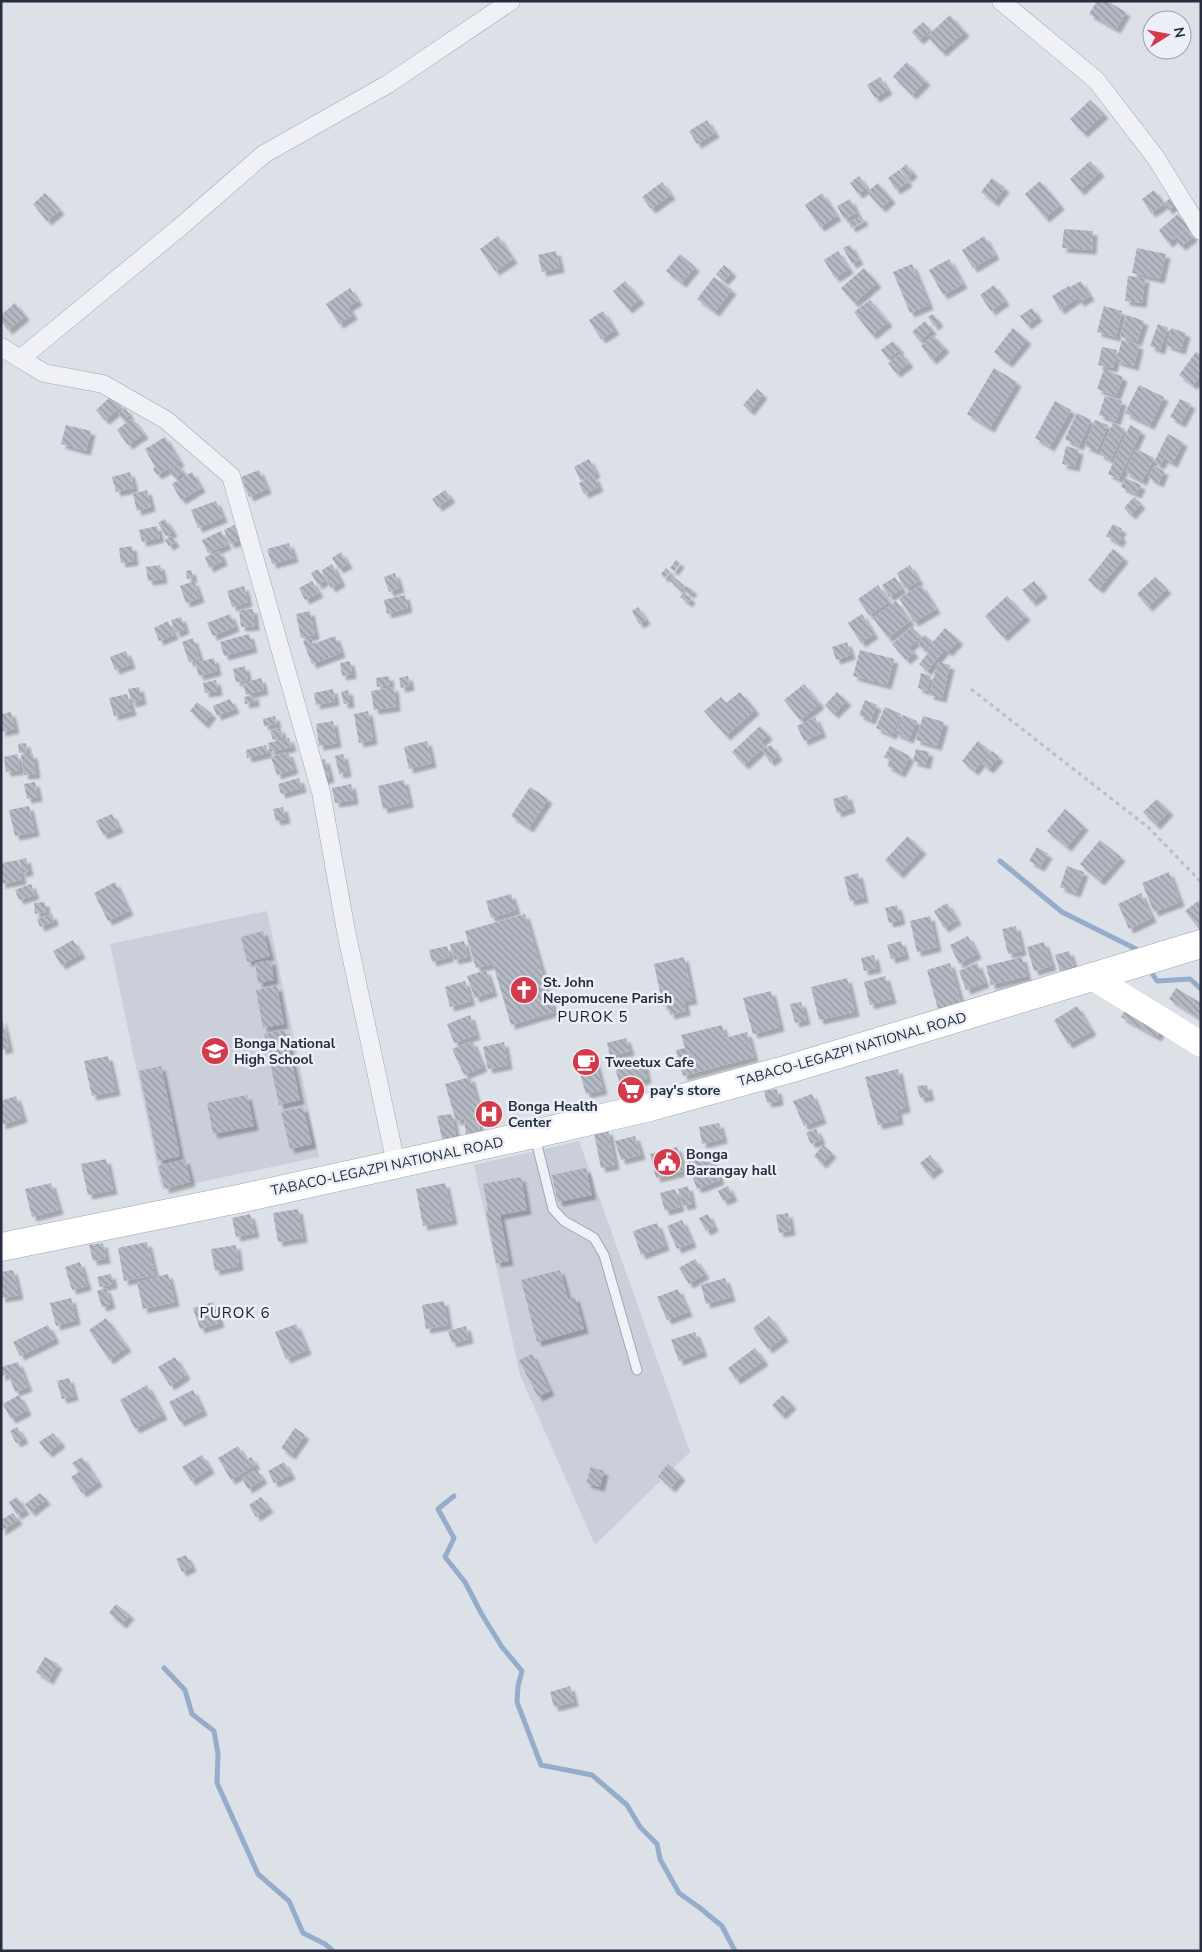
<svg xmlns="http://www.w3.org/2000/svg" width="1202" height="1952" font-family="'Nunito Sans',sans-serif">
<defs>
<pattern id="building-back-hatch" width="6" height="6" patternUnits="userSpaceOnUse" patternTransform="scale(1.25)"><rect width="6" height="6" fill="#b4b9c4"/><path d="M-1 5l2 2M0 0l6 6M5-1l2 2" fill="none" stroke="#9297a1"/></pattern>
<filter id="shadow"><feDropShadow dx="4.5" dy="4.5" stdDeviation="1" flood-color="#0004"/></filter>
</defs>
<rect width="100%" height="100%" fill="#dce0e7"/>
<!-- built -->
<path fill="#cacfd9" d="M 267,911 L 319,1157 L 162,1190 L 110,944 Z
M 579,1141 L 690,1452 L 595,1545 L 520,1375 L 474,1165 Z"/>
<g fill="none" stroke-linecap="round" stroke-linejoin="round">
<!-- stream -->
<path stroke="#95acca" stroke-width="5" d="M 1000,861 L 1062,912 L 1136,949 L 1139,954
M 1148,967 L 1157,981 L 1190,979 L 1201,989
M 454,1496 L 438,1509 L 454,1538 L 445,1557 L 465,1582 L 481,1613 L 502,1647 L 522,1671 L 518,1686 L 517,1702 L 541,1765 L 592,1775 L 627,1805 L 640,1827 L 657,1844 L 660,1859 L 679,1893 L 700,1908 L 722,1926 L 735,1951
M 164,1668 L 185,1690 L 192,1714 L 214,1731 L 218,1754 L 217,1783 L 258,1874 L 289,1901 L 303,1933 L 325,1944 L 333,1951"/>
</g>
<!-- building -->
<path fill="url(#building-back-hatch)" filter="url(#shadow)" d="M 1097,1 L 1107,1 L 1126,12 L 1116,29 L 1089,14 Z
M 950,15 L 965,32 L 942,52 L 927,36 Z
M 923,22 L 930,30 L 919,40 L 912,32 Z
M 907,62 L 926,81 L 912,95 L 893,76 Z
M 880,77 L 888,90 L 875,98 L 867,85 Z
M 1090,100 L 1104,114 L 1083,133 L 1070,119 Z
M 707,120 L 715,133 L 697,144 L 689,131 Z
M 1090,161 L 1100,172 L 1080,191 L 1070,179 Z
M 906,164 L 913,173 L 907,178 L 900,170 Z
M 899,170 L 908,182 L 896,190 L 888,178 Z
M 859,176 L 867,188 L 858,194 L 850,183 Z
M 992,178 L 1005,188 L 994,202 L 981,192 Z
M 1040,181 L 1060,205 L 1045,218 L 1025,194 Z
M 662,182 L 671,195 L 651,209 L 642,197 Z
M 878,183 L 891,199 L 881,208 L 867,192 Z
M 1154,190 L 1164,204 L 1151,213 L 1142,199 Z
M 45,193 L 60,210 L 47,221 L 33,204 Z
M 822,193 L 837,216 L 820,227 L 805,205 Z
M 1172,197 L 1176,204 L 1168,210 L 1164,203 Z
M 850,199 L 857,213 L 844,219 L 837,206 Z
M 1178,214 L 1188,227 L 1168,243 L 1159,230 Z
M 861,216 L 864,221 L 851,228 L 849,223 Z
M 1064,229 L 1093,231 L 1092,250 L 1062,248 Z
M 1187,229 L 1193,237 L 1181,246 L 1175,239 Z
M 498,236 L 513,259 L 495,271 L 480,249 Z
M 984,236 L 995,255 L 973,268 L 962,250 Z
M 850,245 L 859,260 L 852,264 L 843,248 Z
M 1137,248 L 1166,254 L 1160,279 L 1132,273 Z
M 556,251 L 560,268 L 542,272 L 538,255 Z
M 838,251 L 849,269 L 835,278 L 824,260 Z
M 680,254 L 695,267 L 682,283 L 666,271 Z
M 949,259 L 963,284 L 943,295 L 929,270 Z
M 912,264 L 929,305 L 910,313 L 893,272 Z
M 724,265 L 732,272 L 724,281 L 716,274 Z
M 864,268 L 877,283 L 854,303 L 841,288 Z
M 1128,276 L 1145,278 L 1142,303 L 1125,301 Z
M 714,277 L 732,290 L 715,312 L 697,299 Z
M 625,281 L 640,299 L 628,309 L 613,291 Z
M 1081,281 L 1090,296 L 1080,302 L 1077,298 L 1060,310 L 1052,296 L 1069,286 L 1070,287 Z
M 994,285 L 1005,301 L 991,311 L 980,295 Z
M 350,288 L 358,301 L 348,307 L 353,315 L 339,324 L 326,304 Z
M 870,300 L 888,322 L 872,335 L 854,312 Z
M 15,303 L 25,316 L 8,330 L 1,321 L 1,315 Z
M 1104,306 L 1122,311 L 1116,337 L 1097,332 Z
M 1032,308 L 1038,317 L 1027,325 L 1020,316 Z
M 603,311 L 615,330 L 601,339 L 589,320 Z
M 933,314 L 939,322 L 934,326 L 928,317 Z
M 1127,315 L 1144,321 L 1137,342 L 1120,336 Z
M 925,321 L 932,330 L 920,341 L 912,332 Z
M 1158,324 L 1168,328 L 1160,350 L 1150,346 Z
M 1013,328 L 1027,340 L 1008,363 L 994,352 Z
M 1171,328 L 1186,333 L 1181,350 L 1166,345 Z
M 933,335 L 945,348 L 932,360 L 921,346 Z
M 1122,340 L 1139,345 L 1134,366 L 1116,361 Z
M 893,341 L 900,350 L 888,359 L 881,350 Z
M 1102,347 L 1117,350 L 1113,368 L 1098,365 Z
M 1196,352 L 1201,355 L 1201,375 L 1193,385 L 1179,375 Z
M 901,353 L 909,363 L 896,373 L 888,363 Z
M 994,368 L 1017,382 L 990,428 L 967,414 Z
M 1104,369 L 1123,377 L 1116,396 L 1097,389 Z
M 1139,385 L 1164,397 L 1150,425 L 1125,413 Z
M 757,389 L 763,394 L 750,411 L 743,405 Z
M 111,396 L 121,407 L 105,420 L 96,410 Z
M 1105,396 L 1122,401 L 1116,421 L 1099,415 Z
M 1180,399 L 1191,404 L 1181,423 L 1170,417 Z
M 1055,401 L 1071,410 L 1050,447 L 1035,438 Z
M 125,408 L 130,415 L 123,420 L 118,413 Z
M 1077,413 L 1091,420 L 1079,446 L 1065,439 Z
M 132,418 L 144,434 L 128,445 L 117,430 Z
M 1095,420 L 1108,425 L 1097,451 L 1085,446 Z
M 1113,423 L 1125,429 L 1111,460 L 1099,454 Z
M 66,425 L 91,431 L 86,451 L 61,444 Z
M 1130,425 L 1141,431 L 1119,479 L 1108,474 Z
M 1168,434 L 1183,442 L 1173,463 L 1164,458 L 1160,465 L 1154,462 Z
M 165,437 L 180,462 L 157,475 L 153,469 L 155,467 L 145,449 Z
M 1066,446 L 1079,450 L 1075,467 L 1062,464 Z
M 1136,449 L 1154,458 L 1142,481 L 1125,472 Z
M 589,459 L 596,473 L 581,481 L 574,467 Z
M 178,465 L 183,472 L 174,478 L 169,470 Z
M 1154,466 L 1164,471 L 1159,483 L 1148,477 Z
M 259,470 L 267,489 L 249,497 L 241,477 Z
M 130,472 L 134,488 L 116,492 L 112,477 Z
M 192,472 L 201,488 L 181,500 L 172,484 Z
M 594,476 L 599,487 L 584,494 L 579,483 Z
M 1125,478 L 1141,485 L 1137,494 L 1121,487 Z
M 147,490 L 151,507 L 137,511 L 133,494 Z
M 445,490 L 451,498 L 438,507 L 432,499 Z
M 1134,497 L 1141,504 L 1131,515 L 1124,508 Z
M 216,501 L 223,518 L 198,528 L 191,510 Z
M 165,519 L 173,532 L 166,536 L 158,523 Z
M 1113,524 L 1122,529 L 1119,535 L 1122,537 L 1119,543 L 1106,536 Z
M 234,525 L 241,540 L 230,544 L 224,530 Z
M 157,526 L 160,538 L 142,542 L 139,530 Z
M 221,531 L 227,545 L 208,553 L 202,540 Z
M 171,536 L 175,542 L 169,546 L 165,540 Z
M 289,543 L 294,558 L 272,564 L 267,549 Z
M 132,546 L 134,561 L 121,563 L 119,548 Z
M 1113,549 L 1124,558 L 1099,589 L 1088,580 Z
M 219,551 L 223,561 L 209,568 L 205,557 Z
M 341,552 L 348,564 L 339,569 L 332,558 Z
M 676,560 L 680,563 L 674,571 L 670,568 Z
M 332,564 L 341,582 L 331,588 L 322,570 Z
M 160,565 L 163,579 L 148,581 L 146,567 Z
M 910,565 L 919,581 L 905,589 L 897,573 Z
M 666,568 L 670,572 L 664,578 L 661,574 Z
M 318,569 L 325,580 L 318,585 L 311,573 Z
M 191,570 L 193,578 L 187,579 L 186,571 Z
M 395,573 L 400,588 L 389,592 L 384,577 Z
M 673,576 L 684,586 L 680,590 L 669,580 Z
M 895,577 L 902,589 L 889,597 L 882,585 Z
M 1155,577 L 1167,589 L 1148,607 L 1137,594 Z
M 194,581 L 200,598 L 186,603 L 180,586 Z
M 312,581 L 319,593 L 305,600 L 299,588 Z
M 1034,581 L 1043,593 L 1032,602 L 1022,590 Z
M 878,585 L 889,602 L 869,615 L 858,599 Z
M 921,585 L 936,609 L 914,622 L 899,598 Z
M 244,586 L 248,602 L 232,607 L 227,591 Z
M 686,586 L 693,590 L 690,594 L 683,590 Z
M 683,593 L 691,598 L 688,603 L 680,597 Z
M 405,595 L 408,608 L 387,614 L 384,600 Z
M 1007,596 L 1026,616 L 1003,637 L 985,616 Z
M 896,601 L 910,621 L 888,638 L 873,618 Z
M 638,607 L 646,620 L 639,624 L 632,611 Z
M 253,609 L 255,626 L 241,627 L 239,610 Z
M 310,611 L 315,635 L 301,638 L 296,614 Z
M 230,614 L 235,627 L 213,636 L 207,623 Z
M 862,614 L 874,634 L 861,643 L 848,623 Z
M 181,617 L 185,629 L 176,633 L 171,620 Z
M 168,621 L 174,635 L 159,641 L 154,628 Z
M 912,627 L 921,637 L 909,647 L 914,653 L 906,660 L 892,644 Z
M 945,628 L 959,640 L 948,652 L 945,649 L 927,671 L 919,664 L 929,652 L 926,650 Z
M 249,634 L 253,648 L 224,656 L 220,642 Z
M 925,635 L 932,641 L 923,649 L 917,643 Z
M 335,636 L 341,653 L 312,664 L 303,641 L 311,638 L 313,644 Z
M 193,638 L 200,659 L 189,662 L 182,642 Z
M 847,642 L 851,655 L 836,660 L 832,647 Z
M 860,650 L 894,659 L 887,685 L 853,676 Z
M 126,651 L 131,664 L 115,670 L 110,657 Z
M 214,658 L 217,671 L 199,676 L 195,663 Z
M 350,661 L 352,674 L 342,676 L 340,663 Z
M 938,662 L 950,665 L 942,698 L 929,695 Z
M 245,666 L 248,680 L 236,682 L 233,669 Z
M 921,673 L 931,676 L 927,691 L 918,688 Z
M 389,676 L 390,685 L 377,687 L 376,678 Z
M 408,676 L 410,686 L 401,688 L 399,678 Z
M 261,678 L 264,690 L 246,695 L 243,683 Z
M 216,680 L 218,691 L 205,693 L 203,683 Z
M 804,684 L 820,704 L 800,720 L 784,700 Z
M 139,687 L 142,700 L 132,703 L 128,689 Z
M 394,687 L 396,707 L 374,710 L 371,691 Z
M 333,689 L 335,701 L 316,705 L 314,693 Z
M 348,690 L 350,703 L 344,704 L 341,692 Z
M 740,692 L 755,710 L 726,736 L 704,711 L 721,697 L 726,703 Z
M 837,692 L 847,701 L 834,714 L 825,705 Z
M 127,694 L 132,711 L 114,716 L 109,698 Z
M 254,695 L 255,702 L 245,704 L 244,697 Z
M 230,699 L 235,709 L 217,716 L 213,706 Z
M 865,700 L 877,705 L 871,720 L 859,715 Z
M 197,702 L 212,714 L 204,724 L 190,711 Z
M 885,707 L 901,714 L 892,735 L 876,728 Z
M 368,711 L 373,740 L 359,743 L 354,714 Z
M 11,712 L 15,729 L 1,732 L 1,714 Z
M 903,715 L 917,721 L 909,739 L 895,733 Z
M 275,716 L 277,724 L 264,726 L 263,719 Z
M 923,716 L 944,722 L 937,746 L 916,740 Z
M 815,717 L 822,733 L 804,741 L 797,726 Z
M 333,721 L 337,743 L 319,746 L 316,724 Z
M 760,726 L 768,735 L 761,742 L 765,746 L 744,765 L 732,752 Z
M 280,728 L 283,737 L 273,740 L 270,731 Z
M 289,738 L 292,747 L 270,752 L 268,743 Z
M 427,741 L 432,763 L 409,769 L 404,747 Z
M 978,741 L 990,751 L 974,771 L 962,761 Z
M 26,743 L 27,752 L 19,753 L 18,744 Z
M 266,745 L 268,753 L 247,758 L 246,750 Z
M 771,745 L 778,756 L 770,762 L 762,750 Z
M 890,746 L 910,756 L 901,773 L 887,766 L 890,760 L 884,757 Z
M 916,749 L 929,752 L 926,765 L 913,761 Z
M 992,751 L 999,757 L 989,769 L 982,764 Z
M 288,752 L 294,769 L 277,775 L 271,757 Z
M 17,754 L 20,770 L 6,772 L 4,757 Z
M 33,754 L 36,774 L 24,775 L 21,755 Z
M 343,754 L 347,772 L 339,774 L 335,756 Z
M 325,759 L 330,778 L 321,780 L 316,761 Z
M 299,778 L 302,788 L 281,794 L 278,784 Z
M 404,780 L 409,803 L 383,809 L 378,786 Z
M 35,782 L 38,797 L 27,799 L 24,784 Z
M 351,784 L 354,800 L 335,803 L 332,788 Z
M 530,787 L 548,799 L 529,828 L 511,816 Z
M 847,795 L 851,808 L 837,813 L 833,799 Z
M 1157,799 L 1169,811 L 1156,825 L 1143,812 Z
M 29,806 L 35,832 L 15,836 L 9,810 Z
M 283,807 L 286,819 L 276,821 L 273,809 Z
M 1065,809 L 1084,826 L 1067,847 L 1047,831 Z
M 112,814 L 119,828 L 103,835 L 96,821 Z
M 908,836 L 922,850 L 899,874 L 885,860 Z
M 1100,840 L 1121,857 L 1100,881 L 1080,864 Z
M 1037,847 L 1048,854 L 1040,867 L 1029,861 Z
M 26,858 L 29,871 L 22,873 L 19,860 Z
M 18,860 L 22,880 L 1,884 L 1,863 Z
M 1067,866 L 1084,872 L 1076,893 L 1060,887 Z
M 1169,872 L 1180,902 L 1154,912 L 1142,883 Z
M 858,873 L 864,898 L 850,901 L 844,877 Z
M 115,882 L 129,911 L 108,921 L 94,893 Z
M 31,884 L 35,895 L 19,900 L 15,890 Z
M 1141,893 L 1152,918 L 1129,929 L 1118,904 Z
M 511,894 L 516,910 L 491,918 L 486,901 Z
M 1198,901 L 1201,905 L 1201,931 L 1185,911 Z
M 45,902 L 46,912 L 35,914 L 34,903 Z
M 947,903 L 957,920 L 944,928 L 934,911 Z
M 897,905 L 901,920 L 889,923 L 885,908 Z
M 52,914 L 54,921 L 40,927 L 37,919 Z
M 525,914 L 554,1012 L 511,1025 L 493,964 L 476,968 L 465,931 Z
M 930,916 L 937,947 L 917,952 L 910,921 Z
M 1016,926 L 1022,951 L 1008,954 L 1002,929 Z
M 263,931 L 270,956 L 247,962 L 241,937 Z
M 968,936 L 977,954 L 959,964 L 950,945 Z
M 73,940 L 81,954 L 61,965 L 53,951 Z
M 464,941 L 468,957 L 454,960 L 450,944 Z
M 901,941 L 905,955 L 891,959 L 887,945 Z
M 1044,942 L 1052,966 L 1034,971 L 1027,947 Z
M 447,946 L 450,957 L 432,962 L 429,950 Z
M 1069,951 L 1074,966 L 1060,971 L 1055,955 Z
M 874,955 L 877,968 L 864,971 L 861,958 Z
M 684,957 L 693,1000 L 684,1001 L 686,1011 L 670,1015 L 668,1005 L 663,1006 L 654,964 Z
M 1022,957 L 1027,976 L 991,985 L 986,966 Z
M 271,960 L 274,980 L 258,983 L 255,963 Z
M 950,963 L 961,1002 L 938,1009 L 927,970 Z
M 977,963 L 985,983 L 966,990 L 959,971 Z
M 486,970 L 493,992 L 475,998 L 467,976 Z
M 885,976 L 892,999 L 870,1005 L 864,982 Z
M 847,978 L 855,1012 L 819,1020 L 811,987 Z
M 465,981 L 471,1001 L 450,1007 L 445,987 Z
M 277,986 L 284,1024 L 263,1028 L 256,990 Z
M 1176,988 L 1201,1003 L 1201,1019 L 1169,999 Z
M 771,991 L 780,1027 L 753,1034 L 743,998 Z
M 801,1002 L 806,1020 L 795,1023 L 790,1004 Z
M 1077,1006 L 1092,1031 L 1068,1044 L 1054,1020 Z
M 1127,1007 L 1162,1027 L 1157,1037 L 1121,1017 Z
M 470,1015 L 476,1035 L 454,1043 L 447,1024 Z
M 2,1019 L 9,1048 L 1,1050 L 1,1020 Z
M 722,1025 L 725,1038 L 747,1032 L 754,1057 L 683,1076 L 676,1050 L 685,1048 L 681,1035 Z
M 285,1030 L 300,1100 L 279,1105 L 264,1034 Z
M 626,1038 L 630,1051 L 610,1056 L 607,1043 Z
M 472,1041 L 483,1067 L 464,1075 L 452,1049 Z
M 504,1042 L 508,1065 L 488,1069 L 483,1047 Z
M 593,1052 L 603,1090 L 586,1094 L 575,1057 Z
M 108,1056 L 116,1091 L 92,1096 L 84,1061 Z
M 633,1058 L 634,1062 L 643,1060 L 647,1079 L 620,1086 L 614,1063 Z
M 161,1066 L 180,1156 L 158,1161 L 139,1071 Z
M 898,1069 L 906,1108 L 897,1110 L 899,1120 L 878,1125 L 865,1077 Z
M 470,1077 L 481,1114 L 456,1121 L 445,1084 Z
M 927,1085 L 930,1096 L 920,1098 L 917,1086 Z
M 777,1089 L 779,1101 L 767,1103 L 764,1091 Z
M 812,1094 L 822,1119 L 804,1126 L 793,1101 Z
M 247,1095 L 254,1126 L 213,1134 L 207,1103 Z
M 16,1096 L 23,1118 L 1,1125 L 1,1101 Z
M 303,1107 L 312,1144 L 290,1149 L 281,1112 Z
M 452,1114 L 456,1137 L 442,1139 L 437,1116 Z
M 478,1117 L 480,1132 L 466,1135 L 464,1119 Z
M 719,1123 L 723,1139 L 702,1144 L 699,1127 Z
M 816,1129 L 821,1140 L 811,1144 L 806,1133 Z
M 608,1130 L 615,1165 L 601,1168 L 594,1133 Z
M 635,1136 L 641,1155 L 621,1160 L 615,1141 Z
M 823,1145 L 832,1153 L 822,1164 L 814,1156 Z
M 677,1147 L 684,1171 L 656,1178 L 650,1154 Z
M 710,1154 L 720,1180 L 697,1189 L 687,1162 Z
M 930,1155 L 939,1167 L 929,1175 L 920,1163 Z
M 106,1159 L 113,1190 L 88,1195 L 81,1164 Z
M 185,1159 L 191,1182 L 165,1189 L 158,1166 Z
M 586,1168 L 592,1195 L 558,1202 L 552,1175 Z
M 521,1177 L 527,1210 L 500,1215 L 509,1261 L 496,1263 L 486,1211 L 488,1211 L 483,1184 Z
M 51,1183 L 59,1210 L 32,1217 L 25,1189 Z
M 445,1183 L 453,1220 L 423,1226 L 416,1189 Z
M 688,1186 L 692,1204 L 683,1206 L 678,1189 Z
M 728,1186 L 733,1197 L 723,1201 L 718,1191 Z
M 675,1189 L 680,1207 L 665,1211 L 660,1193 Z
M 298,1209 L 303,1238 L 278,1242 L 273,1213 Z
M 788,1213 L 791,1231 L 779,1233 L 776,1215 Z
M 250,1214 L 255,1233 L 236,1237 L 232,1218 Z
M 708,1214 L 714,1227 L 706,1231 L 699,1218 Z
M 682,1220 L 692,1243 L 677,1249 L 667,1226 Z
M 657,1223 L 665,1246 L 641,1255 L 633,1231 Z
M 147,1242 L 155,1275 L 124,1281 L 118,1248 Z
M 103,1243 L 106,1259 L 93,1261 L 89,1245 Z
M 236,1245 L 239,1266 L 215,1271 L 211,1249 Z
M 695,1259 L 705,1274 L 689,1284 L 679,1268 Z
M 80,1262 L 87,1286 L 72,1290 L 65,1267 Z
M 13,1270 L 19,1295 L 1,1298 L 1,1272 Z
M 560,1270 L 568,1299 L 575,1297 L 584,1329 L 537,1342 L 521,1280 Z
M 111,1274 L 113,1284 L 100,1287 L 97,1277 Z
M 168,1274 L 175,1302 L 143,1309 L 137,1282 Z
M 725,1278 L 731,1297 L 706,1304 L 701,1285 Z
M 106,1288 L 111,1304 L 102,1307 L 97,1291 Z
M 678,1289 L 688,1312 L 667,1320 L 657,1297 Z
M 71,1298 L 76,1320 L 56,1326 L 50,1303 Z
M 444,1301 L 448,1325 L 426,1329 L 422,1305 Z
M 213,1302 L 220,1323 L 200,1329 L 193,1308 Z
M 769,1316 L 784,1337 L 768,1349 L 753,1328 Z
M 106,1318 L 127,1347 L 109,1360 L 89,1330 Z
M 296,1324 L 307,1350 L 286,1359 L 275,1332 Z
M 48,1325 L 55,1339 L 20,1356 L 13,1342 Z
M 466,1326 L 469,1339 L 452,1343 L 448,1331 Z
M 695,1332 L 703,1352 L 679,1361 L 671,1340 Z
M 755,1348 L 764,1361 L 736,1380 L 728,1368 Z
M 532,1354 L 550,1391 L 538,1397 L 519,1360 Z
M 175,1357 L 186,1375 L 170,1386 L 158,1367 Z
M 18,1362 L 28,1387 L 15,1392 L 8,1374 L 1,1376 L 1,1367 Z
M 69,1378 L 74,1396 L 62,1399 L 57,1381 Z
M 147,1385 L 163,1415 L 135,1429 L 120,1400 Z
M 193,1390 L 203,1411 L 180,1422 L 169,1402 Z
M 19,1395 L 27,1411 L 11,1419 L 3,1404 Z
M 783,1395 L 792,1405 L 781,1415 L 772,1405 Z
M 17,1427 L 24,1439 L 16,1443 L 10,1431 Z
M 295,1428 L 305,1435 L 291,1455 L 281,1448 Z
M 53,1433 L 61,1443 L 48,1453 L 39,1442 Z
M 238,1446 L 246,1460 L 251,1457 L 256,1465 L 231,1480 L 218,1458 Z
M 202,1455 L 210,1469 L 191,1481 L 182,1467 Z
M 82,1457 L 98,1482 L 82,1493 L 71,1477 L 79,1472 L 72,1463 Z
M 284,1462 L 291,1475 L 274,1483 L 268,1471 Z
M 668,1464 L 681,1476 L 671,1488 L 658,1476 Z
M 591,1467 L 604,1471 L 600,1487 L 586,1483 Z
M 256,1469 L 263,1479 L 248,1489 L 242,1478 Z
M 40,1493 L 46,1500 L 31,1512 L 25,1504 Z
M 17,1497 L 25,1510 L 17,1515 L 9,1502 Z
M 261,1497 L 269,1508 L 256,1517 L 249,1505 Z
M 13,1513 L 18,1520 L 1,1531 L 1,1520 Z
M 186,1555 L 192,1567 L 182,1572 L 176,1559 Z
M 116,1604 L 130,1615 L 122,1624 L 109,1613 Z
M 45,1657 L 58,1664 L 49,1680 L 36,1672 Z
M 570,1686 L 574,1702 L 554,1707 L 550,1692 Z"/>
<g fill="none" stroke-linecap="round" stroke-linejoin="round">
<defs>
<path id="lane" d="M 535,1137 L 553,1209 L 564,1221 L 594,1238 L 604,1255 L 637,1370"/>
<path id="street" d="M 1001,1 L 1096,80 L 1156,158 L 1201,231
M 1,347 L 44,373 L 103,384 L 166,420 L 231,476 L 321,792 L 346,931 L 396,1164
M 20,359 L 179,228 L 264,154 L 388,84 L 511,1"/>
<path id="primary" d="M 1,1247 L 243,1198 L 534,1134 L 650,1107 L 789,1069 L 1201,944"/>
</defs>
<!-- lane casing -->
<use href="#lane" stroke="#a1a7b1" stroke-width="11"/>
<!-- street casing -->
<use href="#street" stroke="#a1a7b1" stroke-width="19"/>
<!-- primary casing -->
<use href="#primary" stroke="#9ba4b4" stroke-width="29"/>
<!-- path -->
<path stroke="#babec6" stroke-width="3" stroke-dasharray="4 4" stroke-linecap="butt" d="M 971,689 L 1149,828 L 1201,882"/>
<!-- lane -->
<use href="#lane" stroke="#eff1f6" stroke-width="9"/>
<!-- street -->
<use href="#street" stroke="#eff1f6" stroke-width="18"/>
<!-- secondary -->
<path stroke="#fff" stroke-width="25" d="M 1092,977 L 1201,1044"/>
<!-- primary -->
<use href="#primary" stroke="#fff" stroke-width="28"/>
</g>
<!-- icons -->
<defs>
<symbol id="church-disc" viewBox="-11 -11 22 22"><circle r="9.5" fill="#d43a49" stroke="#eceff5"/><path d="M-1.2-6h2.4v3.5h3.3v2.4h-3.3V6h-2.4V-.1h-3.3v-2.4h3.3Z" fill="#fff"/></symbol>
<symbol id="school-disc" viewBox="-11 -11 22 22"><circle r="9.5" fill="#d43a49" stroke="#eceff5"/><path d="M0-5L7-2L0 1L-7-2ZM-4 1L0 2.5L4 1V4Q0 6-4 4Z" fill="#fff"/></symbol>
<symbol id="cafe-disc" viewBox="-11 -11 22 22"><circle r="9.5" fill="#d43a49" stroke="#eceff5"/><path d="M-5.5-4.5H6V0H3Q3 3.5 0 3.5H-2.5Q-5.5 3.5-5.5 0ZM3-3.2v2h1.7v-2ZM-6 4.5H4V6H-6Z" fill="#fff"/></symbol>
<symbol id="supermarket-disc" viewBox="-11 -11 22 22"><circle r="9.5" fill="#d43a49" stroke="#eceff5"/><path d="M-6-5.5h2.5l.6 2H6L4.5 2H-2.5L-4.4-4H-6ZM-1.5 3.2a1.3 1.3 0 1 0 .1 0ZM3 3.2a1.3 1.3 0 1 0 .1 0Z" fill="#fff"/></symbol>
<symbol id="hospital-disc" viewBox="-11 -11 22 22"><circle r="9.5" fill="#d43a49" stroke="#eceff5"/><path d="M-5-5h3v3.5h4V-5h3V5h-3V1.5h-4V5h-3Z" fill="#fff"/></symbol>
<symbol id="civic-disc" viewBox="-11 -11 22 22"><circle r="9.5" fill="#d43a49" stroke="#eceff5"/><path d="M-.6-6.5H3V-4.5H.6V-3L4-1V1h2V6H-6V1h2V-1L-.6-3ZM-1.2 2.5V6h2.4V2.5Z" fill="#fff"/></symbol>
</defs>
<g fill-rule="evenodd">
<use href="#church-disc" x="508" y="974" width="32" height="32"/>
<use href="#school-disc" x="199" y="1035" width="32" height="32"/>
<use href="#cafe-disc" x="570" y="1046" width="32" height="32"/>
<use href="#supermarket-disc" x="615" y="1074" width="32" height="32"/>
<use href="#hospital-disc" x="473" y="1098" width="32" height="32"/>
<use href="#civic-disc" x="651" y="1146" width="32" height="32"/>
</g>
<g text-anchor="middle" stroke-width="5" stroke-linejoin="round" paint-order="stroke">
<!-- poi labels -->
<g font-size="14" font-weight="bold" fill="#252d3e" stroke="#eceff5" text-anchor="start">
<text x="543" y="987">St. John<tspan x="543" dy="16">Nepomucene Parish</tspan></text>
<text x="234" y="1048">Bonga National<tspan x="234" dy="16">High School</tspan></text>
<text x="605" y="1067">Tweetux Cafe</text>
<text x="650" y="1095">pay's store</text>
<text x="508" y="1111">Bonga Health<tspan x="508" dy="16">Center</tspan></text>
<text x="686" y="1159">Bonga<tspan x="686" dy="16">Barangay hall</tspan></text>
</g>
<!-- street labels -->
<g font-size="14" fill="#252d3e" stroke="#eceff5">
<text transform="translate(852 1049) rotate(-16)" y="5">TABACO-LEGAZPI NATIONAL ROAD</text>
<text transform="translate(387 1166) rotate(-12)" y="5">TABACO-LEGAZPI NATIONAL ROAD</text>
</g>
<!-- neighbourhood labels -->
<g font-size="15" letter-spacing="1" fill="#181e2f" stroke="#eceff5">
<text x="593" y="1022">PUROK 5</text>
<text x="235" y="1318">PUROK 6</text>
</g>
</g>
<!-- border -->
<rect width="1202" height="1952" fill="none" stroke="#252d3e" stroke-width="5"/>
<!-- north arrow -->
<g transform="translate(1167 35) rotate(79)"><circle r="24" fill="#eceff5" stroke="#9ca1ac"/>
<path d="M0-4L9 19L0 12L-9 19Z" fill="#d43a49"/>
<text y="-8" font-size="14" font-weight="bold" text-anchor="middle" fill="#252d3e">N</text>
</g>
</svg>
